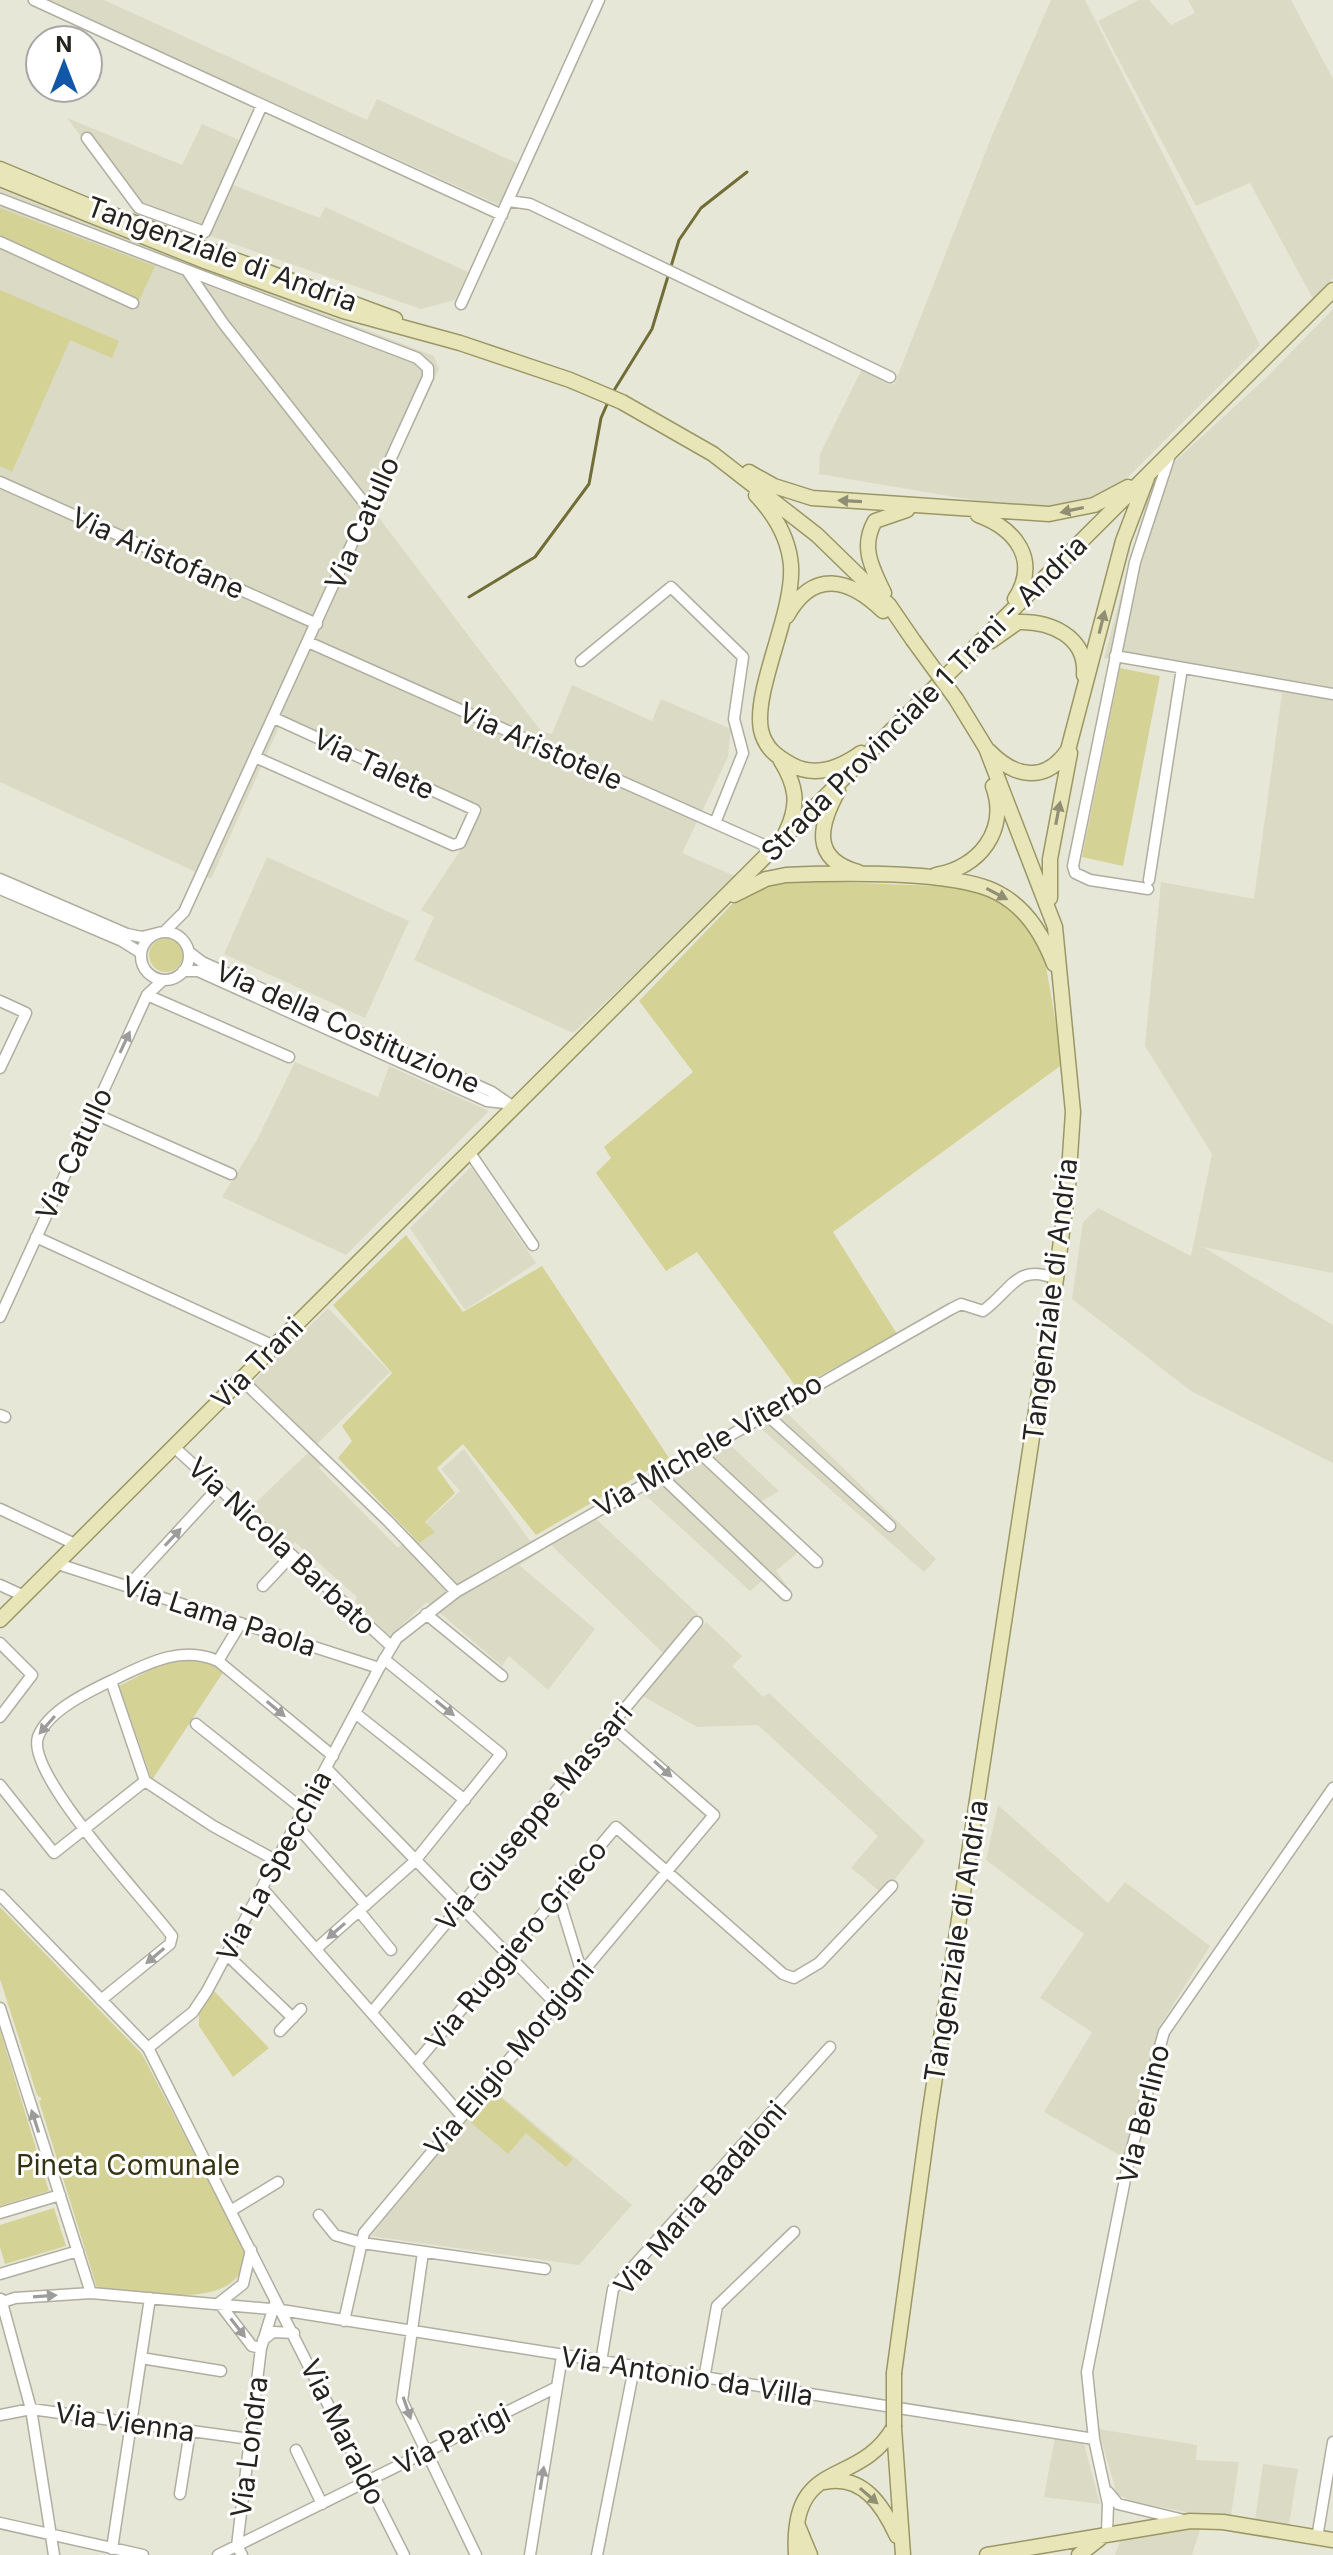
<svg xmlns="http://www.w3.org/2000/svg" width="1333" height="2555" font-family="Inter,sans-serif">
<rect width="100%" height="100%" fill="#e7e7d7"/>
<!-- built -->
<path fill="#dbdac4" d="M 46,0 L 104,0 L 367,120 L 377,99 L 519,164 L 499,205 Z
M 1051,0 L 1085,0 L 1260,345 L 1122,483 L 1097,498 L 1056,508 L 1002,505 L 819,474 L 820,454 L 862,369 L 894,385 L 993,133 Z
M 1139,0 L 1149,0 L 1171,25 L 1195,13 L 1188,0 L 1291,0 L 1333,79 L 1333,278 L 1313,299 L 1250,183 L 1196,206 L 1098,21 Z
M 67,118 L 182,165 L 202,124 L 239,140 L 222,181 L 320,218 L 325,207 L 468,272 L 455,300 L 421,309 L 138,211 Z
M 0,189 L 434,356 L 439,369 L 373,510 L 541,731 L 552,734 L 572,685 L 652,721 L 661,699 L 731,729 L 728,757 L 682,853 L 737,877 L 573,1033 L 414,960 L 434,917 L 421,910 L 463,846 L 480,809 L 283,718 L 211,879 L 0,782 Z
M 1333,309 L 1333,1273 L 1203,1247 L 1333,1325 L 1333,1463 L 1191,1391 L 1072,1299 L 1083,1222 L 1098,1208 L 1191,1256 L 1212,1154 L 1145,1046 L 1161,882 L 1254,899 L 1282,693 L 1104,658 L 1151,483 L 1266,378 Z
M 267,857 L 409,921 L 365,1018 L 224,954 Z
M 295,1062 L 378,1097 L 389,1066 L 489,1111 L 346,1255 L 222,1197 L 257,1140 Z
M 471,1167 L 536,1263 L 465,1310 L 410,1228 Z
M 328,1308 L 390,1372 L 316,1445 L 252,1383 Z
M 785,1411 L 936,1559 L 924,1572 L 758,1426 Z
M 726,1441 L 779,1491 L 759,1503 L 822,1559 L 816,1568 L 798,1552 L 776,1571 L 792,1593 L 784,1602 L 762,1581 L 750,1591 L 642,1492 Z
M 464,1449 L 530,1541 L 594,1517 L 698,1614 L 663,1653 L 551,1545 L 519,1565 L 595,1629 L 548,1690 L 509,1656 L 502,1666 L 427,1602 L 390,1636 L 355,1602 L 357,1597 L 295,1542 L 290,1547 L 249,1509 L 310,1451 L 323,1464 L 319,1468 L 398,1548 L 460,1491 L 441,1469 Z
M 706,1622 L 742,1656 L 732,1666 L 763,1697 L 769,1693 L 925,1841 L 883,1894 L 851,1868 L 878,1836 L 758,1725 L 697,1727 L 641,1695 Z
M 998,1805 L 1108,1903 L 1125,1882 L 1210,1946 L 1159,2027 L 1125,2158 L 1044,2112 L 1092,2032 L 1040,1998 L 1084,1934 L 986,1860 Z
M 491,2088 L 632,2205 L 579,2265 L 371,2236 Z
M 1098,2429 L 1197,2445 L 1196,2460 L 1239,2462 L 1231,2515 L 1187,2512 L 1134,2502 L 1117,2494 Z
M 1055,2437 L 1084,2444 L 1100,2504 L 1044,2497 Z
M 1263,2464 L 1298,2469 L 1289,2525 L 1255,2520 Z
M 1201,2527 L 1192,2555 L 1115,2555 L 1122,2535 Z"/>
<!-- green -->
<path fill="#d5d296" d="M 0,208 L 155,266 L 139,301 L 0,235 Z
M 0,290 L 119,341 L 112,358 L 70,340 L 12,472 L 0,466 Z
M 1120,668 L 1160,676 L 1123,866 L 1082,857 Z
M 780,880 L 964,887 L 1006,904 L 1033,927 L 1044,955 L 1063,1064 L 833,1232 L 897,1334 L 797,1388 L 697,1252 L 666,1271 L 596,1173 L 611,1158 L 604,1147 L 693,1072 L 639,1001 L 737,899 Z
M149 955a17 17 0 1 1 34 0a17 17 0 1 1-34 0Z
M 406,1235 L 463,1312 L 542,1266 L 669,1458 L 536,1535 L 463,1444 L 437,1468 L 455,1493 L 425,1522 L 435,1532 L 419,1543 L 338,1458 L 352,1441 L 342,1426 L 392,1373 L 333,1305 Z
M 187,1659 L 211,1662 L 224,1671 L 152,1780 L 119,1686 L 156,1667 Z
M 0,1907 L 142,2054 L 245,2251 C 247,2316 137,2291 97,2288 L 39,2101 L 42,2099 L 37,2095 L 0,1979 Z
M 214,1991 L 269,2048 L 233,2077 L 199,2026 L 199,2012 Z
M 0,2030 L 49,2191 L 0,2206 Z
M 493,2091 L 573,2159 L 566,2167 L 526,2133 L 508,2154 L 468,2120 Z
M 54,2208 L 66,2246 L 5,2264 L 0,2247 L 0,2225 Z"/>
<g fill="none" stroke-linecap="round" stroke-linejoin="round">
<!-- stream -->
<path stroke="#706d36" stroke-width="3" d="M 613,392 L 652,329 L 679,240 L 701,208 L 747,172
M 469,597 L 535,557 L 589,484 L 601,418 L 608,402"/>
<defs>
<path id="minor" d="M 34,0 L 502,215
M 87,138 L 139,208 L 205,232 L 262,105
M 0,199 L 417,358 L 428,368 L 428,377 L 184,912 L 165,931
M 509,201 L 530,204 L 890,377
M 0,242 L 133,303
M 188,272 L 223,323 L 369,509
M 461,304 L 599,0
M 0,482 L 317,624
M 308,642 L 773,849
M 1115,656 L 1333,694
M 581,661 L 671,587 L 743,657 L 734,719 L 743,753 L 715,823
M 255,757 L 453,845 L 460,843 L 475,810 L 274,718
M 0,879 L 127,934 L 142,937 L 154,934
M 1149,880 L 1182,668
M 0,889 L 122,941 L 141,953
M 1148,889 L 1090,880 L 1075,873 L 1073,866 L 1135,562 L 1170,455
M141 956a24 24 0 1 1 48 0a24 24 0 1 1-48 0Z
M 189,952 L 202,962 L 492,1092 L 515,1108
M 183,971 L 198,971 L 487,1101 L 505,1103
M 147,995 L 289,1057
M 0,1001 L 26,1013 L 0,1068
M 93,1113 L 231,1174
M 470,1153 L 533,1245
M 36,1237 L 274,1346
M 0,1317 L 147,995 L 163,980
M 241,1379 L 388,1521 L 456,1592
M 0,1415 L 5,1417
M 767,1415 L 890,1526
M 173,1446 L 391,1646
M 699,1452 L 817,1562
M 659,1474 L 786,1595
M 0,1509 L 77,1545
M 58,1564 L 379,1668
M 0,1585 L 24,1596
M 128,1586 L 218,1488
M 263,1586 L 292,1555
M 426,1614 L 502,1676
M 0,1643 L 32,1675 L 0,1717
M 218,1661 L 241,1623
M 111,1681 L 145,1781 L 213,1826 L 277,1861
M 355,1713 L 465,1800
M 196,1724 L 304,1810
M 327,1769 L 554,2002
M 0,1785 L 54,1853 L 145,1781
M 296,1825 L 366,1905
M 262,1888 L 461,2115
M 0,1895 L 148,2048 L 404,2555
M 558,1895 L 581,1970
M 359,1911 L 391,1950
M 316,1949 L 414,1862 L 501,1754 L 384,1659
M 227,1955 L 293,2018
M 101,2000 L 170,1944 L 172,1936 C 147,1902 25,1774 38,1737 C 48,1710 90,1691 115,1679 C 148,1663 182,1645 218,1661 L 333,1756
M 0,2008 L 91,2293
M 372,2012 L 697,1622
M 280,2031 L 301,2009
M 148,2048 L 193,2012 L 207,1991 L 379,1668 L 397,1638 L 456,1592 L 951,1309 L 961,1304 L 983,1311 C 1011,1291 1017,1262 1056,1279
M 416,2063 L 616,1827 L 783,1974 L 794,1978 L 819,1963 L 892,1886
M 232,2210 L 278,2182
M 0,2213 L 60,2195
M 319,2215 L 335,2235 L 362,2243 L 545,2269
M 423,2252 L 402,2401 L 476,2555
M 0,2274 L 78,2251
M 1,2299 L 31,2409 L 54,2555
M 0,2303 L 15,2298 L 91,2293 L 281,2310 L 1094,2439
M 219,2303 L 243,2284 L 251,2250
M 219,2303 L 252,2346 L 261,2348
M 344,2321 L 364,2233 L 714,1815 L 611,1725
M 263,2340 L 273,2332 L 294,2333
M 141,2358 L 221,2371
M 601,2362 L 613,2289 L 830,2047
M 704,2379 L 717,2306 L 794,2232
M 0,2415 L 31,2409 L 250,2439
M 296,2450 L 322,2504
M 1108,2492 L 1118,2504 L 1184,2520
M 180,2494 L 190,2431
M 0,2523 L 143,2555
M 1107,2533 L 1108,2504 L 1094,2439 L 1087,2372 L 1129,2159 L 1164,2032 L 1333,1788
M 1317,2538 L 1333,2442
M 112,2549 L 150,2298
M 218,2555 L 557,2387
M 242,2555 L 237,2546 L 261,2348 L 274,2306
M 530,2555 L 562,2356
M 597,2555 L 634,2368"/>
<path id="major" d="M 0,169 L 89,206 L 395,319
M 0,179 L 207,262 L 343,311 L 460,343 L 570,380 L 622,402 L 713,454 L 817,535 L 889,605 L 913,640
M 749,472 L 774,486 L 812,498 L 1049,514 L 1094,505 L 1128,487
M 756,495 C 775,515 789,538 791,566 C 794,613 753,690 761,730 C 765,748 777,757 792,765 C 816,778 840,768 861,753
M 978,515 C 1016,529 1040,560 1015,599
M 884,593 C 872,568 860,547 875,521 L 907,510
M 787,616 C 813,569 849,578 883,611
M 991,641 L 1018,622 C 1050,621 1087,636 1084,675
M 989,751 C 1015,778 1046,783 1068,750 L 1123,541 L 1147,478
M 780,759 C 796,785 800,803 786,832
M 838,791 C 819,826 811,859 858,872
M 936,875 C 979,868 1009,830 993,786
M 734,895 L 766,879 L 786,875 C 836,873 955,870 998,893 C 1027,908 1043,935 1054,964
M 1050,898 L 1050,859 L 1070,753
M 0,1620 L 1333,290
M 894,2373 L 929,2117 L 1056,1279 L 1068,1186 L 1073,1112 L 1055,927 L 986,748 L 956,699
M 894,2428 L 903,2555
M 825,2482 C 863,2474 883,2506 897,2536
M 798,2526 L 810,2555
M 796,2555 C 790,2455 858,2490 894,2427
M 987,2555 L 1190,2521 L 1223,2522 L 1333,2540
M 1079,2555 L 1104,2535"/>
</defs>
<!-- minor casing -->
<use href="#minor" stroke="#afaea0" stroke-width="13"/>
<!-- major casing -->
<use href="#major" stroke="#9a9765" stroke-width="17"/>
<!-- minor -->
<use href="#minor" stroke="#fff" stroke-width="10"/>
<!-- major -->
<use href="#major" stroke="#e8e6b9" stroke-width="14"/>
<defs>
<path id="major-bridge" d="M 913,640 L 956,699
M 894,2427 L 894,2373"/>
</defs>
<!-- major-bridge casing -->
<use href="#major-bridge" stroke="#9a9765" stroke-width="17" stroke-linecap="butt"/>
<!-- major-bridge -->
<use href="#major-bridge" stroke="#e8e6b9" stroke-width="14"/>
</g>
<!-- one-way arrows -->
<defs><path id="oneway-solid" d="M-6-.8H1V-3.2L6.5 0L1 3.2V.8H-6Z" transform="scale(2)"/></defs>
<g fill="#908e73">
<use href="#oneway-solid" transform="translate(850 501) rotate(-177)"/>
<use href="#oneway-solid" transform="translate(1072 510) rotate(168)"/>
<use href="#oneway-solid" transform="translate(1102 622) rotate(-76)"/>
<use href="#oneway-solid" transform="translate(1058 813) rotate(-79)"/>
<use href="#oneway-solid" transform="translate(997 894) rotate(28)"/>
<use href="#oneway-solid" transform="translate(869 2496) rotate(41)"/>
</g>
<g fill="#9c9c9a">
<use href="#oneway-solid" transform="translate(125 1042) rotate(-65)"/>
<use href="#oneway-solid" transform="translate(173 1537) rotate(-47)"/>
<use href="#oneway-solid" transform="translate(445 1708) rotate(39)"/>
<use href="#oneway-solid" transform="translate(276 1709) rotate(40)"/>
<use href="#oneway-solid" transform="translate(47 1725) rotate(131)"/>
<use href="#oneway-solid" transform="translate(663 1769) rotate(42)"/>
<use href="#oneway-solid" transform="translate(336 1931) rotate(139)"/>
<use href="#oneway-solid" transform="translate(155 1956) rotate(140)"/>
<use href="#oneway-solid" transform="translate(35 2121) rotate(-108)"/>
<use href="#oneway-solid" transform="translate(45 2296) rotate(-4)"/>
<use href="#oneway-solid" transform="translate(238 2328) rotate(52)"/>
<use href="#oneway-solid" transform="translate(407 2408) rotate(71)"/>
<use href="#oneway-solid" transform="translate(542 2478) rotate(-81)"/>
</g>
<g text-anchor="middle" stroke-width="6" stroke-linejoin="round" paint-order="stroke">
<!-- street labels -->
<g font-size="28" fill="#24231e" stroke="#fff">
<text transform="translate(222 254) rotate(20)" y="10">Tangenziale di Andria</text>
<text transform="translate(362 523) rotate(-66)" y="10">Via Catullo</text>
<text transform="translate(158 553) rotate(24)" y="10">Via Aristofane</text>
<text transform="translate(924 698) rotate(-45)" y="10">Strada Provinciale 1 Trani - Andria</text>
<text transform="translate(541 746) rotate(24)" y="10">Via Aristotele</text>
<text transform="translate(374 764) rotate(25)" y="10">Via Talete</text>
<text transform="translate(348 1027) rotate(24)" y="10">Via della Costituzione</text>
<text transform="translate(74 1154) rotate(-65)" y="10">Via Catullo</text>
<text transform="translate(1050 1300) rotate(-83)" y="10">Tangenziale di Andria</text>
<text transform="translate(257 1363) rotate(-45)" y="10">Via Trani</text>
<text transform="translate(708 1445) rotate(-30)" y="10">Via Michele Viterbo</text>
<text transform="translate(282 1546) rotate(43)" y="10">Via Nicola Barbato</text>
<text transform="translate(219 1616) rotate(18)" y="10">Via Lama Paola</text>
<text transform="translate(534 1817) rotate(-50)" y="10">Via Giuseppe Massari</text>
<text transform="translate(274 1866) rotate(-62)" y="10">Via La Specchia</text>
<text transform="translate(956 1941) rotate(-81)" y="10">Tangenziale di Andria</text>
<text transform="translate(516 1945) rotate(-50)" y="10">Via Ruggiero Grieco</text>
<text transform="translate(509 2058) rotate(-50)" y="10">Via Eligio Morgigni</text>
<text transform="translate(1143 2114) rotate(-76)" y="10">Via Berlino</text>
<text transform="translate(700 2198) rotate(-49)" y="10">Via Maria Badaloni</text>
<text transform="translate(687 2376) rotate(9)" y="10">Via Antonio da Villa</text>
<text transform="translate(125 2422) rotate(8)" y="10">Via Vienna</text>
<text transform="translate(343 2432) rotate(64)" y="10">Via Maraldo</text>
<text transform="translate(452 2439) rotate(-26)" y="10">Via Parigi</text>
<text transform="translate(249 2447) rotate(-83)" y="10">Via Londra</text>
</g>
<!-- park labels -->
<g font-size="28" fill="#353311" stroke="#fff">
<text x="128" y="2175">Pineta Comunale</text>
</g>
</g>
<!-- north arrow -->
<g transform="translate(64 64)"><circle r="38" fill="#ffffff" stroke="#a7a7a5" stroke-width="2"/>
<path d="M0-6L14 30L0 20L-14 30Z" fill="#1257a7"/>
<text y="-12" font-size="22" font-weight="bold" text-anchor="middle" fill="#24231e">N</text>
</g>
</svg>
